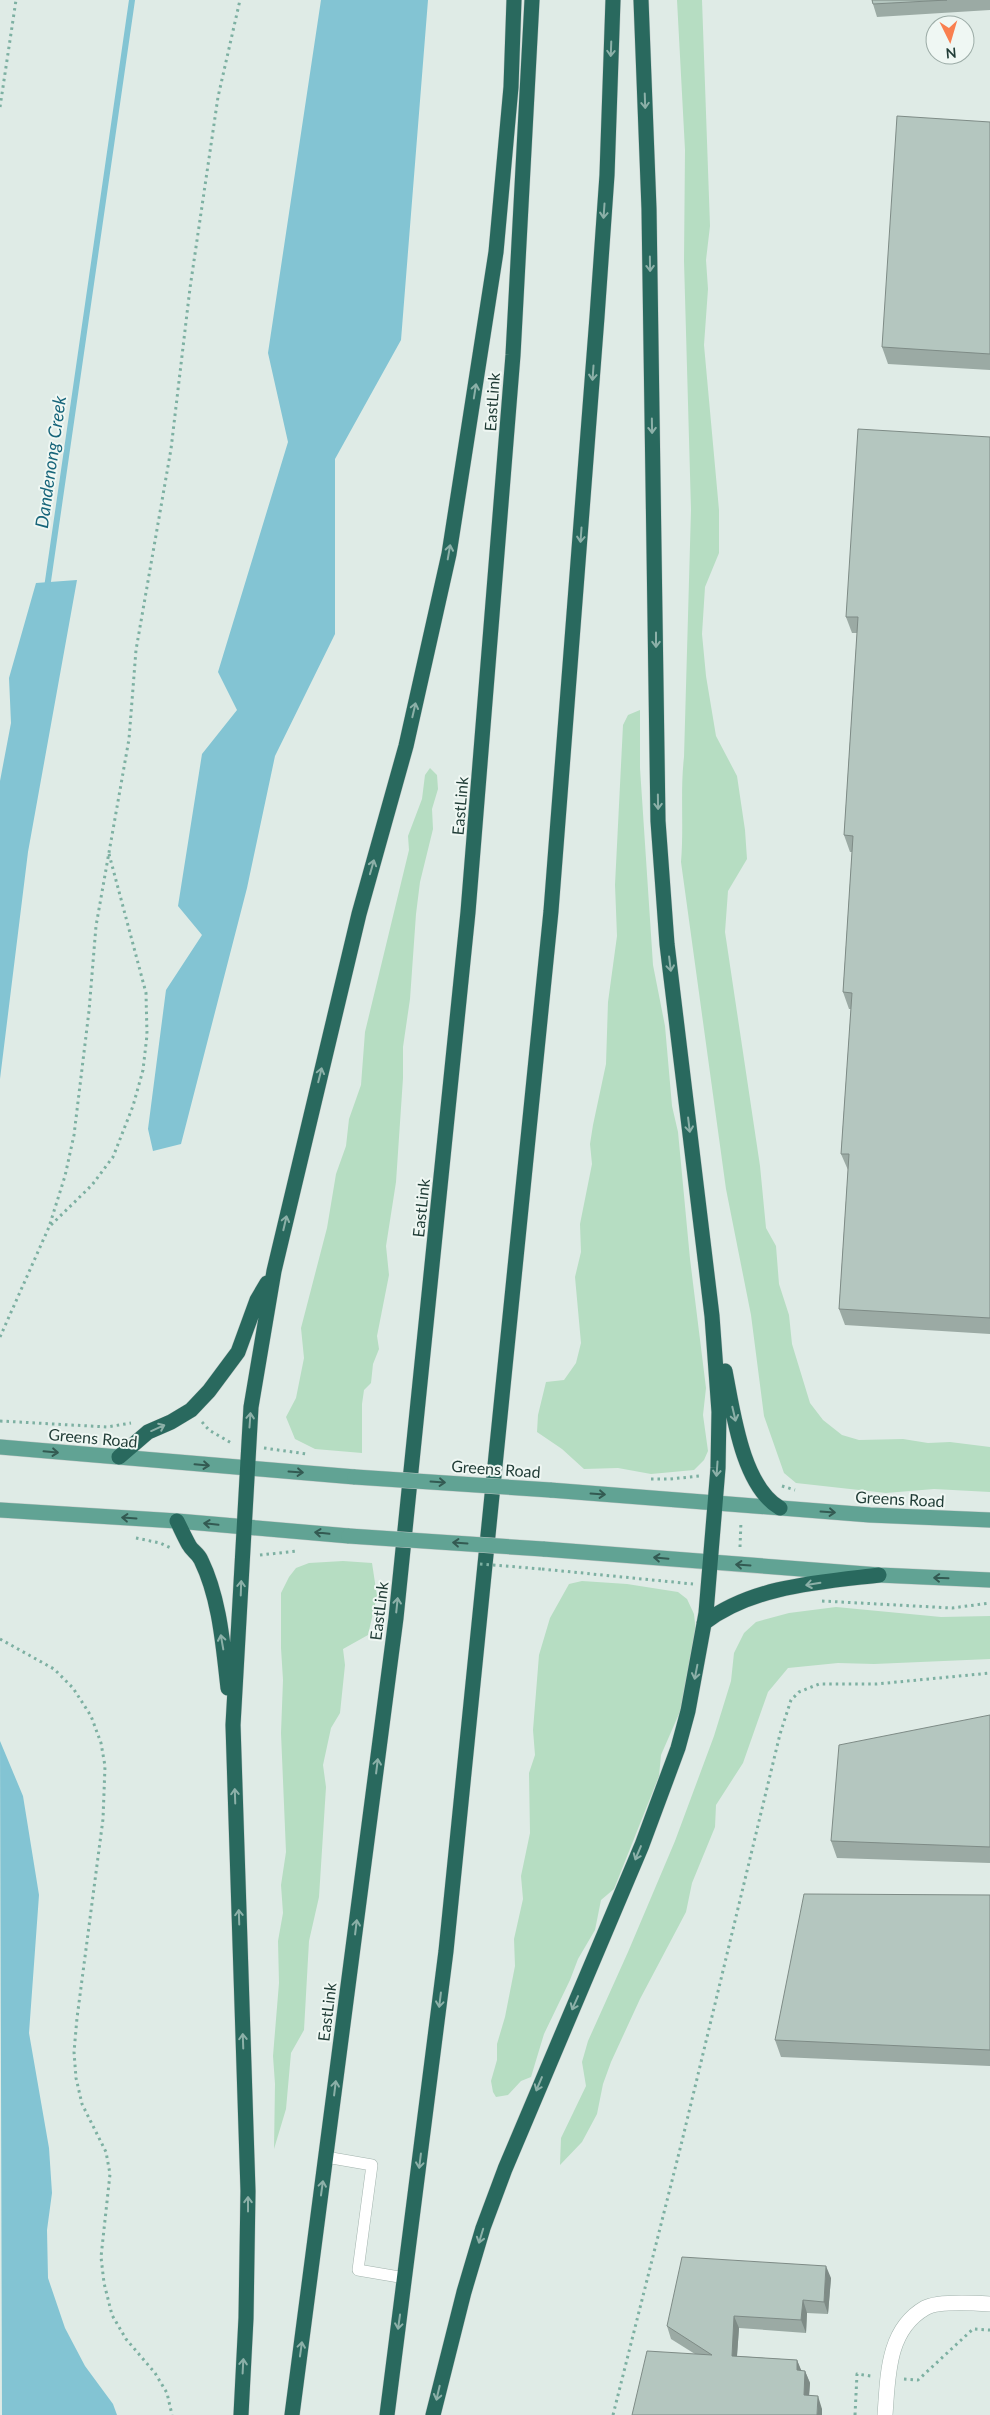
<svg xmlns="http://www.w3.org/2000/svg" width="990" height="2415" font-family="Lato,sans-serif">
<rect width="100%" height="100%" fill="#dfebe6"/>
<!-- green -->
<path fill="#b6ddc2" d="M 677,0 L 702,0 L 710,226 L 706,260 L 708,289 L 704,345 L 719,510 L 719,553 L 705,587 L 702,634 L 706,676 L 716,736 L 737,776 L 745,830 L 747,859 L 728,891 L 725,932 L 760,1166 L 766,1228 L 776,1246 L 779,1284 L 789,1315 L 792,1344 L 810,1403 L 823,1420 L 842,1435 L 859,1440 L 903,1439 L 928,1443 L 950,1442 L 990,1447 L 990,1492 L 934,1489 L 886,1493 L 796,1483 L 784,1473 L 764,1416 L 751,1315 L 726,1189 L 681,862 C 684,827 680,792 684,757 L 691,510 L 684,261 L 685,150 Z
M 640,710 L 640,768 L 653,965 L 665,1026 L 672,1106 L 678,1132 L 690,1259 L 706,1388 L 703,1415 L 708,1451 L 704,1460 L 694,1470 L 651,1474 L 618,1468 L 584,1469 L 562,1449 L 537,1432 L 538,1415 L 546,1382 L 564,1380 L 576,1363 L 581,1343 L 575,1277 L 581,1252 L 580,1224 L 592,1164 L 590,1144 L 593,1125 L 606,1064 L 608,1002 L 617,936 L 615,885 L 623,725 L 628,715 Z
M 430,768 L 437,775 L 438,789 L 432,809 L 433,829 L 420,882 L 416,914 L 410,999 L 403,1047 L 403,1078 L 396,1182 L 386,1246 L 389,1275 L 377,1336 L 379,1349 L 373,1364 L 371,1383 L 364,1390 L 362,1404 L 362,1453 L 315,1449 L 295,1439 L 286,1417 L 296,1398 L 304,1358 L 301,1328 L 327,1228 L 336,1174 L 346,1146 L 349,1119 L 361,1085 L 365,1032 L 409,850 L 408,836 L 422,799 L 425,775 Z
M 343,1561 L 372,1563 L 377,1596 L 368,1635 L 343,1649 L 345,1665 L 340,1713 L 331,1728 L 323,1765 L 326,1787 L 319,1897 L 309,1941 L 304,2030 L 291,2053 L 286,2109 L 274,2149 L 275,2084 L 273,2056 L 279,1983 L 278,1941 L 283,1913 L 281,1885 L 286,1852 L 281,1733 L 283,1680 L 281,1648 L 281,1593 L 289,1577 L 296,1568 L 309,1563 Z
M 582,1581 L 627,1584 L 678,1592 L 687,1599 L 694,1614 L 696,1633 L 682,1707 L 661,1755 L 659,1776 L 614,1889 L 601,1900 L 595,1930 L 578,1959 L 570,1980 L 544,2034 L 531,2077 L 521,2081 L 508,2095 L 496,2097 L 493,2092 L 491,2081 L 497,2060 L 497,2044 L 505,2017 L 515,1966 L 514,1939 L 523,1899 L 521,1876 L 530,1833 L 529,1773 L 535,1755 L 533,1730 L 539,1655 L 550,1618 L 569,1584 Z
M 836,1607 L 941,1617 L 990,1616 L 990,1659 L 874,1664 L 838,1663 L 788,1668 L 768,1692 L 743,1763 L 716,1805 L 715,1827 L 692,1883 L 686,1912 L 640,1999 L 611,2062 L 603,2084 L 597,2114 L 582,2142 L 560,2165 L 561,2138 L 586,2086 L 582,2062 L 588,2041 L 628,1952 L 675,1841 L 714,1736 L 731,1681 L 734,1653 L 744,1633 L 756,1622 L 789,1613 Z"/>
<!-- water -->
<path fill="#83c4d3" d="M 321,0 L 428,0 L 401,340 L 335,459 L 335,634 L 275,756 L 247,888 L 181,1144 L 153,1151 L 148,1129 L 166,990 L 202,935 L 178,906 L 202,754 L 237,710 L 218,672 L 288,442 L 268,353 Z
M 77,580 L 28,852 L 0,1079 L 0,781 L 11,723 L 9,678 L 36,583 Z
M 0,1741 L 23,1796 L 39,1895 L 29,2033 L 49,2148 L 52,2193 L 47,2230 L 48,2278 L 65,2328 L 85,2366 L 113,2404 L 117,2415 L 2,2415 Z"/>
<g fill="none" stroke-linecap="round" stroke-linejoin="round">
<!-- stream -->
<path stroke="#83c4d3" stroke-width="6" d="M 47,588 L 132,0"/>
<defs>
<path id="lane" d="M 326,2157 L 372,2165 L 358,2270 L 405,2278"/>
<path id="street" d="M 885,2415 C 888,2376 887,2330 925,2308 C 937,2301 975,2303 990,2304"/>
<path id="primary" d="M 0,1447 L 355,1477
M 550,1490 L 870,1515 L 990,1520
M 0,1510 L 177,1521 L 349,1536
M 543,1549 L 879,1575 L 990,1580"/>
<path id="highway" d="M 725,1371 C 733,1411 742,1486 780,1508
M 119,1457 L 148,1432 L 171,1422 L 191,1410 L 209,1391 L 238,1352 L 257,1300 L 267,1283
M 177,1521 C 181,1529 185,1538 189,1545 C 192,1551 198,1553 201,1560 C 220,1599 223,1646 228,1688
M 704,1623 C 752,1586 820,1582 879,1575
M 241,2415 L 246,2318 L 248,2191 L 233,1725 L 251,1407 L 274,1271 L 359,914 L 406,746 L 449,554 L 496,252 L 511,87 L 514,0
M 292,2415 L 396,1618 L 468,912 L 513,355 L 532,0
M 387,2415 L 446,1951 L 551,911 L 597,317 L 607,175 L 613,0
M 433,2415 L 464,2292 L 483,2228 L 505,2169 L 642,1845 L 678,1748 L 688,1711 L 706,1613 L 718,1468 L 719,1412 L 712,1316 L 667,944 L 658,821 L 649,209 L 641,0"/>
</defs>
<!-- lane casing -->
<use href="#lane" stroke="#a2b3ad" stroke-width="12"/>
<!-- street casing -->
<use href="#street" stroke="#a2b3ad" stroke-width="16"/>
<!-- primary casing -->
<use href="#primary" stroke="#c0c8c6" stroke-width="16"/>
<!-- highway casing -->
<use href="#highway" stroke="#c0c8c6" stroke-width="16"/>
<!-- path -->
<path stroke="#7db0a2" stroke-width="3" stroke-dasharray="2.5 4" stroke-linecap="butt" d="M 0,107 L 16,0
M 51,1225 L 92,1185 L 113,1157 L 133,1106 L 143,1070 L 147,1035 L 146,993 L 109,854
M 0,1337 L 49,1227 L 65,1176 L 74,1135 L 89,1011 L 96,926 L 129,739 L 136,650 L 171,449 L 190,288 L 218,97 L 240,0
M 0,1421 L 107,1427 L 131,1423
M 202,1422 L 209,1430 L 233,1444
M 264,1448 L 307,1454
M 651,1479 L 670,1479 L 700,1476
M 782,1486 L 795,1490
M 136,1538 L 160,1543 L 171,1548
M 740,1547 L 741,1521
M 260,1555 L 298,1551
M 542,1569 L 693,1584
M 822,1601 L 952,1608 L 990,1603
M 0,1639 L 54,1669 L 73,1688 L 91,1716 L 101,1743 L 105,1766 L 103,1819 L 77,2018 L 74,2052 L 76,2078 L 82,2104 L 106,2152 L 110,2174 L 101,2257 L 104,2283 L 112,2315 L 126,2339 L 155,2373 L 167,2393 L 172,2415
M 904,2379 L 918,2380 L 973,2329 L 990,2330
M 613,2415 L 682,2141 L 780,1734 L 791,1700 L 799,1692 L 819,1684 L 877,1684 L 990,1673
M 855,2415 L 857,2374 L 871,2376"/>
<!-- lane -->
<use href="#lane" stroke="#fff" stroke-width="11"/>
<!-- street -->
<use href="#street" stroke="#fff" stroke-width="15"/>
<!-- primary -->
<use href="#primary" stroke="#61a394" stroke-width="15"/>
<!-- highway -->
<use href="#highway" stroke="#29695e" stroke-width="15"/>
<defs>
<path id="primary-bridge" d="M 355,1477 L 550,1490
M 349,1536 L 543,1549"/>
</defs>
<!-- primary-bridge casing -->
<use href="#primary-bridge" stroke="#c0c8c6" stroke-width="16" stroke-linecap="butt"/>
<!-- path-bridge -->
<path stroke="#7db0a2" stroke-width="3" stroke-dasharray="2.5 4" stroke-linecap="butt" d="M 480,1564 L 542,1569"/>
<!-- primary-bridge -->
<use href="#primary-bridge" stroke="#61a394" stroke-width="15"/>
</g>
<!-- wall -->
<path fill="#9baaa4" d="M 872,0 L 990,0 L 990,10 L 877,17 L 873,4 Z
M 990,122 L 990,370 L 888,364 L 882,347 Z
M 990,437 L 990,1334 L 845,1325 L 839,1309 L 848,1170 L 841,1154 L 851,1009 L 849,1009 L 843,992 L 852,852 L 850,852 L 844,835 L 857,633 L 852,633 L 846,617 Z
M 990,1715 L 990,1863 L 837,1858 L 831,1841 Z
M 990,1895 L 990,2066 L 781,2057 L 775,2040 Z
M 831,2278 L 828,2314 L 807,2313 L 806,2333 L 739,2328 L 737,2356 L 797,2360 L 801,2371 L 805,2371 L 810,2383 L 809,2396 L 822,2409 L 695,2354 L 671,2339 L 667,2326 Z"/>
<!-- shaded-wall -->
<path fill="#7e8b86" d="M 826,2266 L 831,2278 L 828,2314 L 824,2302 Z
M 803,2300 L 807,2313 L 806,2333 L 801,2320 Z
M 734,2316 L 739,2328 L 736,2369 L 732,2356 Z
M 797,2360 L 802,2372 L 797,2370 Z
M 805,2371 L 810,2383 L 808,2408 L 804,2395 Z
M 818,2396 L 822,2409 L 822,2415 L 817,2415 Z"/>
<!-- building -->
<path fill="#b4c6bf" stroke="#7e8b86" d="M 872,0 L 947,0 L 873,4 Z
M 897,116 L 990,122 L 990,354 L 882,347 Z
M 858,429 L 990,437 L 990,1318 L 839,1309 L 849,1154 L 841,1154 L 852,993 L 843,992 L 853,836 L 844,835 L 858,617 L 846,617 Z
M 990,1715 L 990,1847 L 831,1841 L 839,1745 Z
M 804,1894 L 990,1895 L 990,2050 L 775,2040 Z
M 682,2257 L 826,2266 L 824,2302 L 803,2300 L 801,2320 L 734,2316 L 732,2356 L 797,2360 L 797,2370 L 805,2371 L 804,2395 L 818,2396 L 817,2415 L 632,2415 L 647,2351 L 712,2355 L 667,2326 Z"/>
<!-- one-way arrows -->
<defs><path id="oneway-shaft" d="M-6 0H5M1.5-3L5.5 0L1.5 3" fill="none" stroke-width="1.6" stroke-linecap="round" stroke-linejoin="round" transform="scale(1.25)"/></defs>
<g stroke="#8cb0a8">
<use href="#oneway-shaft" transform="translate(611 49) rotate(92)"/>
<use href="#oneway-shaft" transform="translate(645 101) rotate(88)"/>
<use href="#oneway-shaft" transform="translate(604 211) rotate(94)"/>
<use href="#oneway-shaft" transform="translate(650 264) rotate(89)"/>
<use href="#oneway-shaft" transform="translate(593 373) rotate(94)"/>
<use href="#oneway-shaft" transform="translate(475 391) rotate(-81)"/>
<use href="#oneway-shaft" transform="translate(652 426) rotate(89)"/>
<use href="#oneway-shaft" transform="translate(581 535) rotate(94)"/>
<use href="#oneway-shaft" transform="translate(449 552) rotate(-80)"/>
<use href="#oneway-shaft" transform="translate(656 640) rotate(90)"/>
<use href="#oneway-shaft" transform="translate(414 710) rotate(-77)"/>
<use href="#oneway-shaft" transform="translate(658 802) rotate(89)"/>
<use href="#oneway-shaft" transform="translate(372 867) rotate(-74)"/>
<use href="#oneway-shaft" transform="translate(670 964) rotate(83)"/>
<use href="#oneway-shaft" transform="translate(320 1075) rotate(-76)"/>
<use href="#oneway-shaft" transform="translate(689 1125) rotate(83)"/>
<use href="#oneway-shaft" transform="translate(285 1223) rotate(-77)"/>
<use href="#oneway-shaft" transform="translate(734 1414) rotate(77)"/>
<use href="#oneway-shaft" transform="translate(250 1420) rotate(-86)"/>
<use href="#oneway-shaft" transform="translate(158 1428) rotate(-24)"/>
<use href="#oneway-shaft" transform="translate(717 1469) rotate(94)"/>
<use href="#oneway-shaft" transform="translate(813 1584) rotate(171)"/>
<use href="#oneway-shaft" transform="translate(241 1588) rotate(-88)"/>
<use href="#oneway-shaft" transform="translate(397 1605) rotate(-84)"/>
<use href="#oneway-shaft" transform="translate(222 1642) rotate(-100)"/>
<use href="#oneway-shaft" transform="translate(696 1672) rotate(101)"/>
<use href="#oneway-shaft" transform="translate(377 1766) rotate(-83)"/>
<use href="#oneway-shaft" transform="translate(235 1796) rotate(-92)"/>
<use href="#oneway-shaft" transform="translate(638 1853) rotate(113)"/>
<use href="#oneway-shaft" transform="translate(239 1917) rotate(-92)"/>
<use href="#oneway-shaft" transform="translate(356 1927) rotate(-83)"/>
<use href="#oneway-shaft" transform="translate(440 2000) rotate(97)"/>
<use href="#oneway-shaft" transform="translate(575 2003) rotate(114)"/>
<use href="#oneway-shaft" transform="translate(243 2041) rotate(-92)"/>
<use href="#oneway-shaft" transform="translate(539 2084) rotate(113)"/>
<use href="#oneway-shaft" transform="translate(335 2088) rotate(-83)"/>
<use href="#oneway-shaft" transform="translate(420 2161) rotate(97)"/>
<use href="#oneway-shaft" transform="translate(322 2188) rotate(-82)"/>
<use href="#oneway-shaft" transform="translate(248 2204) rotate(-90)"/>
<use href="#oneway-shaft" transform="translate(481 2236) rotate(107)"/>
<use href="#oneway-shaft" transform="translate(399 2322) rotate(98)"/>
<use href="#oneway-shaft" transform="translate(301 2349) rotate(-82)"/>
<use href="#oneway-shaft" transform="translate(243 2366) rotate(-87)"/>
<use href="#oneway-shaft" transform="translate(438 2393) rotate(103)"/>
</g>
<g stroke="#335a52">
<use href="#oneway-shaft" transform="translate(51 1452) rotate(5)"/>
<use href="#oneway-shaft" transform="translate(202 1465) rotate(5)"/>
<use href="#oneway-shaft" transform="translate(296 1472) rotate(4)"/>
<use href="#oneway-shaft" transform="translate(438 1482) rotate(4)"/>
<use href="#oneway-shaft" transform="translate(598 1494) rotate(4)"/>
<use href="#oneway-shaft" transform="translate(828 1512) rotate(4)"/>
<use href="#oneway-shaft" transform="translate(129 1518) rotate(-176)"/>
<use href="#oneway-shaft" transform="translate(211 1524) rotate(-174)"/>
<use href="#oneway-shaft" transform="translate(322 1533) rotate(-174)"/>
<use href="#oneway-shaft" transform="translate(460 1543) rotate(-176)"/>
<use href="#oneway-shaft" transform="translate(661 1558) rotate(-175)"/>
<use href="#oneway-shaft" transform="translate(743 1565) rotate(-176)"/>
<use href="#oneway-shaft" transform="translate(941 1578) rotate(-178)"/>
</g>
<g text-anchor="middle" stroke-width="4" stroke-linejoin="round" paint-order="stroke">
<!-- street labels -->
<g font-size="16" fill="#1f3b35" stroke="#eff7f3">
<text transform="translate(492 402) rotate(-86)" y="6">EastLink</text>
<text transform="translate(460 806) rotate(-85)" y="6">EastLink</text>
<text transform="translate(421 1208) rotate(-84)" y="6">EastLink</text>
<text transform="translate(93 1438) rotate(5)" y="6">Greens Road</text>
<text transform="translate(496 1469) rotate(4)" y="6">Greens Road</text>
<text transform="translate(900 1499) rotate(3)" y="6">Greens Road</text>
<text transform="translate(379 1611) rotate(-83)" y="6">EastLink</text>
<text transform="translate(327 2012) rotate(-83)" y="6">EastLink</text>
</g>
<!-- water labels -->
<g font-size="18" font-style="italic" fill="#17657a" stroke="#eff7f3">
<text transform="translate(51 462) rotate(-82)" y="6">Dandenong Creek</text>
</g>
</g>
<!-- north arrow -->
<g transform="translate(950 40) rotate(175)"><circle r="24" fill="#eff7f3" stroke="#9caca7"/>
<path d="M0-4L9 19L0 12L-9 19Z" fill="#f97f4f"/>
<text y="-8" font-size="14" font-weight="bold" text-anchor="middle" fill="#1f3b35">N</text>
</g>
</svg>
